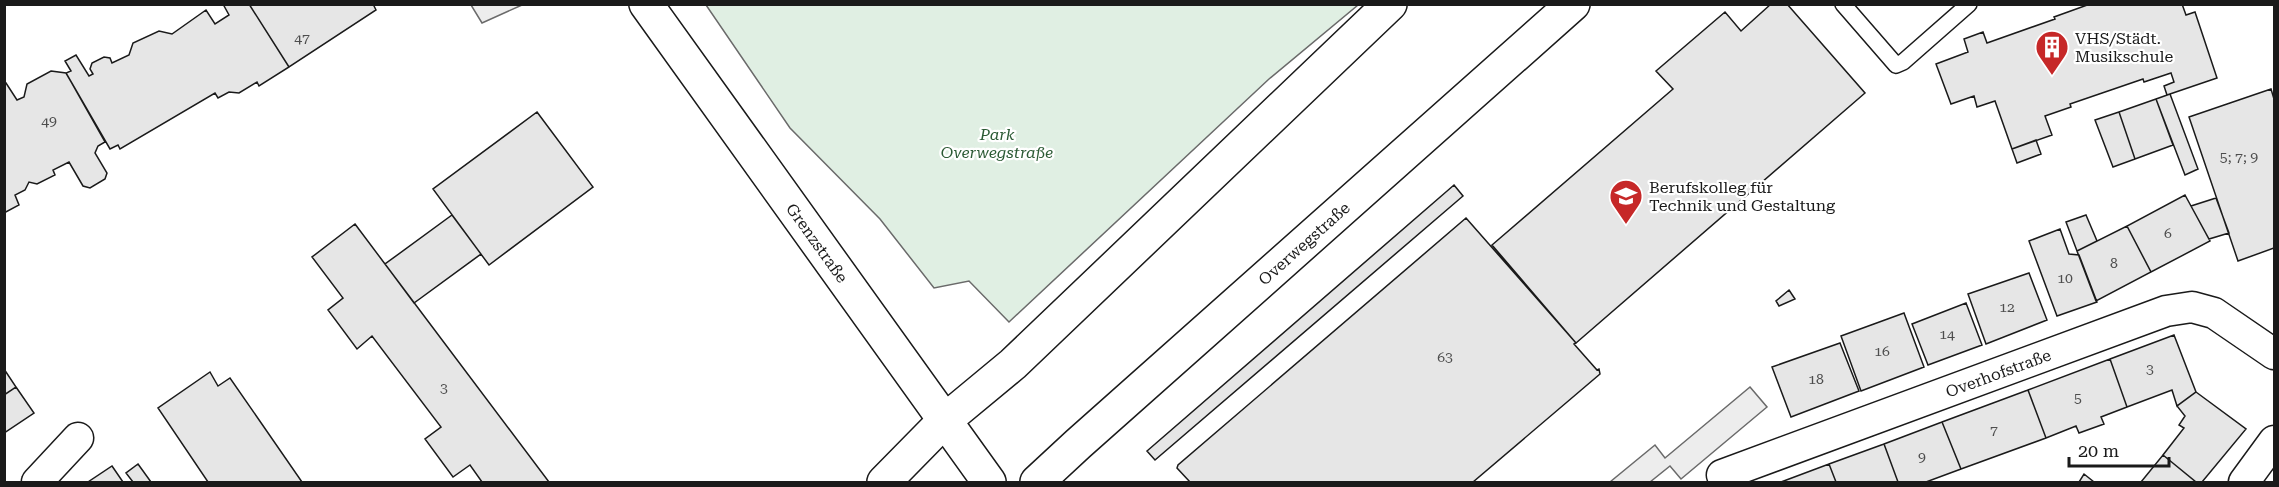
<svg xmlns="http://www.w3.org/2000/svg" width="2279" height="487" font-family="'Roboto Serif',serif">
<rect width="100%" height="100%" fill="#fff"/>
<!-- green -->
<path fill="#e0efe3" stroke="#6a6a6a" stroke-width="1.5" d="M 706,5 L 1358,5 L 1269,79 L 1009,322 L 969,281 L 934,288 L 880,219 L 790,128 Z"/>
<!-- parking -->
<path fill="#ededed" stroke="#6a6a6a" stroke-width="1.5" d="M 471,5 L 522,5 L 482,23 Z
M 1750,387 L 1767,407 L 1681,479 L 1670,466 L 1650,482 L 1610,482 L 1655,445 L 1665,458 Z"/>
<!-- building -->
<path fill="#e6e6e6" stroke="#1a1a1a" stroke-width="1.5" d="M 223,4 L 249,4 L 289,67 L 259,86 L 257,82 L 239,93 L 229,92 L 218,98 L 215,93 L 120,149 L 118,145 L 110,149 L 66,73 L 71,71 L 65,61 L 76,55 L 89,76 L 93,74 L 90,69 L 92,63 L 104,57 L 110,58 L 112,63 L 129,55 L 133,43 L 159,31 L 172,34 L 206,10 L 215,24 L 229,15 Z
M 249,4 L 373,4 L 376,10 L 289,67 Z
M 1771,4 L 1787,4 L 1865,93 L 1576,343 L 1492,245 L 1673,89 L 1656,71 L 1725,12 L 1741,31 Z
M 2090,4 L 2182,4 L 2186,15 L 2195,12 L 2217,78 L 2167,95 L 2164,86 L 2174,82 L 2171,73 L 2144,82 L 2143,79 L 2070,104 L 2071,107 L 2045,116 L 2052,135 L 2012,149 L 1995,101 L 1977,107 L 1974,96 L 1951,104 L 1936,64 L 1968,52 L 1964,39 L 1983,32 L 1987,43 L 2055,19 L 2054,17 Z
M 51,71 L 66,73 L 105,142 L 98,146 L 95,153 L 107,173 L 105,179 L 90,188 L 83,186 L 69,162 L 53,170 L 55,175 L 37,184 L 29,182 L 25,190 L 15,195 L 19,205 L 4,213 L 4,84 L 6,83 L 17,100 L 24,97 L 27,84 Z
M 2271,89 L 2274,99 L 2274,248 L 2238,261 L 2189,117 Z
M 2170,94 L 2198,169 L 2185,175 L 2156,99 Z
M 2156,99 L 2173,145 L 2135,159 L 2119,112 Z
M 537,112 L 593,187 L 489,265 L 433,189 Z
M 2119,112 L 2135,159 L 2113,167 L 2095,120 Z
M 2036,140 L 2041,154 L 2017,163 L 2012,149 Z
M 1454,185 L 1463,196 L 1155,460 L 1147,451 Z
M 2185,195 L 2210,241 L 2151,272 L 2127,226 Z
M 2216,198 L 2229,233 L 2209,239 L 2191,206 Z
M 452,215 L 481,254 L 414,303 L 385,264 Z
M 2086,215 L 2097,241 L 2077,251 L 2066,222 Z
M 1466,218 L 1576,343 L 1574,344 L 1597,370 L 1599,369 L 1600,374 L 1473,482 L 1190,482 L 1177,468 L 1178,465 Z
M 355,224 L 385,264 L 549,482 L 482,482 L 470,465 L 453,477 L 425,439 L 441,427 L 372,336 L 357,349 L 328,310 L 343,298 L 312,257 Z
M 2127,226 L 2151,272 L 2096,301 L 2077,251 Z
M 2060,229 L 2069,254 L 2079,255 L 2097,302 L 2057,316 L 2029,241 Z
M 2029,273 L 2047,320 L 1986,344 L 1968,294 Z
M 1789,290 L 1795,299 L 1779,306 L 1776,301 Z
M 1966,303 L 1982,345 L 1928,365 L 1912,324 Z
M 1904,313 L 1924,367 L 1861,391 L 1841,336 Z
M 2174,335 L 2196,392 L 2177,406 L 2172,390 L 2127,407 L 2110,359 Z
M 1840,343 L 1859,391 L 1791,417 L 1772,367 Z
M 2110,359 L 2127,407 L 2101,417 L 2104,424 L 2079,433 L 2076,426 L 2046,438 L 2028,390 Z
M 4,369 L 16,387 L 4,395 Z
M 210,372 L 218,386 L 230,378 L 302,482 L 208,482 L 158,408 Z
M 16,387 L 34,413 L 4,433 L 4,395 Z
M 2028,390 L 2046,438 L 1961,469 L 1942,422 Z
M 2196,392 L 2246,429 L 2202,482 L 2196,482 L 2163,455 L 2184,428 L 2179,425 L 2185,416 L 2177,406 Z
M 1942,422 L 1961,469 L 1926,482 L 1898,482 L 1884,444 Z
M 1884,444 L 1898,482 L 1836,482 L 1829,464 Z
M 2163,455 L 2196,482 L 2141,482 Z
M 138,464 L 151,482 L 133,482 L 126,473 Z
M 1829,464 L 1836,482 L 1781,482 Z
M 112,466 L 123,482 L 88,482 Z
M 2084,474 L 2094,482 L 2079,482 Z"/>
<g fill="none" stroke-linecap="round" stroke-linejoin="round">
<defs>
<path id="lane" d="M 1843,4 L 1896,65 L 1903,62 L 1969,4"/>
<g id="street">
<path d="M 37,482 L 78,438"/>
<path id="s1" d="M 1725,482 L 1722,475 L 2166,311 L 2192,307 L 2214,313 L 2274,354"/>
<path d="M 2244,482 L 2274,441"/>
</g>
<g id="secondary">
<path id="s2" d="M 646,4 L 989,482"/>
</g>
<g id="primary">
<path d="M 884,482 L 943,422 L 1013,364 L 1390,4"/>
<path id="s3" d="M 1037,482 L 1078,444 L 1573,4"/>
</g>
</defs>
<!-- lane casing -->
<use href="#lane" stroke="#1a1a1a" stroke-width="18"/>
<!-- street casing -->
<use href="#street" stroke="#1a1a1a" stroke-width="33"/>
<!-- secondary casing -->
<use href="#secondary" stroke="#1a1a1a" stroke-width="36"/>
<!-- primary casing -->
<use href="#primary" stroke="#1a1a1a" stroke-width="36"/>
<!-- lane -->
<use href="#lane" stroke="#fff" stroke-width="15"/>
<!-- street -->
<use href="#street" stroke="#fff" stroke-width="30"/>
<!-- secondary -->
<use href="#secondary" stroke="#fff" stroke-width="33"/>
<!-- primary -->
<use href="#primary" stroke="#fff" stroke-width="33"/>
</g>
<!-- icons -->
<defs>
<symbol id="building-pin" viewBox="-11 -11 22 30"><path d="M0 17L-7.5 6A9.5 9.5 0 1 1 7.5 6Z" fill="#c62828" stroke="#fff"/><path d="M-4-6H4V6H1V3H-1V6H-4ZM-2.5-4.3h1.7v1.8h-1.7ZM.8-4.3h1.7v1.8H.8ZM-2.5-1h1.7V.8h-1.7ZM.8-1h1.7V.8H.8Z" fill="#fff"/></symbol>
<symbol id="university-pin" viewBox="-11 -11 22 30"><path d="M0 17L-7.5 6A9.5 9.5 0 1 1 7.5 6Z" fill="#c62828" stroke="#fff"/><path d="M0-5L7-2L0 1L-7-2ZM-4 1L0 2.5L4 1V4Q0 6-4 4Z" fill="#fff"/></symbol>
</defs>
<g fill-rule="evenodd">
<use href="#building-pin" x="2033" y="28" width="38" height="52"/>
<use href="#university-pin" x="1607" y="177" width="38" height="52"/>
</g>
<g text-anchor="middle" stroke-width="4.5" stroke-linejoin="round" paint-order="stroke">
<!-- number labels -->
<g font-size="14" fill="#4d4d4d">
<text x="302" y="43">47</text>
<text x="49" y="126">49</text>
<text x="2239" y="162">5; 7; 9</text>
<text x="2168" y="238">6</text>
<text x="2114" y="268">8</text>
<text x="2065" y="283">10</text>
<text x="2007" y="312">12</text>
<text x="1947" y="339">14</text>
<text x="1882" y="356">16</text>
<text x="1445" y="362">63</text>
<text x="2150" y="374">3</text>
<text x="1816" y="384">18</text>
<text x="444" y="393">3</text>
<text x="2078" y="403">5</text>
<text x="1994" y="435">7</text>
<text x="1922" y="462">9</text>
</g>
<!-- poi labels -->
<g font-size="16" fill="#1a1a1a" stroke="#fff" text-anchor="start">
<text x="2075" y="44">VHS/Städt.<tspan x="2075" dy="18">Musikschule</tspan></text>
<text x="1649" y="193">Berufskolleg für<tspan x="1649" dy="18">Technik und Gestaltung</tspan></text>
</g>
<!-- park labels -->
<g font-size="16" font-style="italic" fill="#2b5a34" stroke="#fff">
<text x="997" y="140">Park<tspan x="997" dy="18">Overwegstraße</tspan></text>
</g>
<!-- street labels -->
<g font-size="16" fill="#1a1a1a" stroke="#fff">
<text dy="6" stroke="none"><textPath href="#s2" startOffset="294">Grenzstraße</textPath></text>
<text dy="6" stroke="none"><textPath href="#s3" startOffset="358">Overwegstraße</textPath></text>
<text dy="6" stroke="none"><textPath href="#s1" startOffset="302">Overhofstraße</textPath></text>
</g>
</g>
<!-- border -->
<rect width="2279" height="487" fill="none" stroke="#1a1a1a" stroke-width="12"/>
<!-- scale -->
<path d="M2069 457v9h100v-9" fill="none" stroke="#1a1a1a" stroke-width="3"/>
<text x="2078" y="457" font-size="18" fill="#1a1a1a" stroke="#ffffff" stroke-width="4.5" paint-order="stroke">20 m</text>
</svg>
